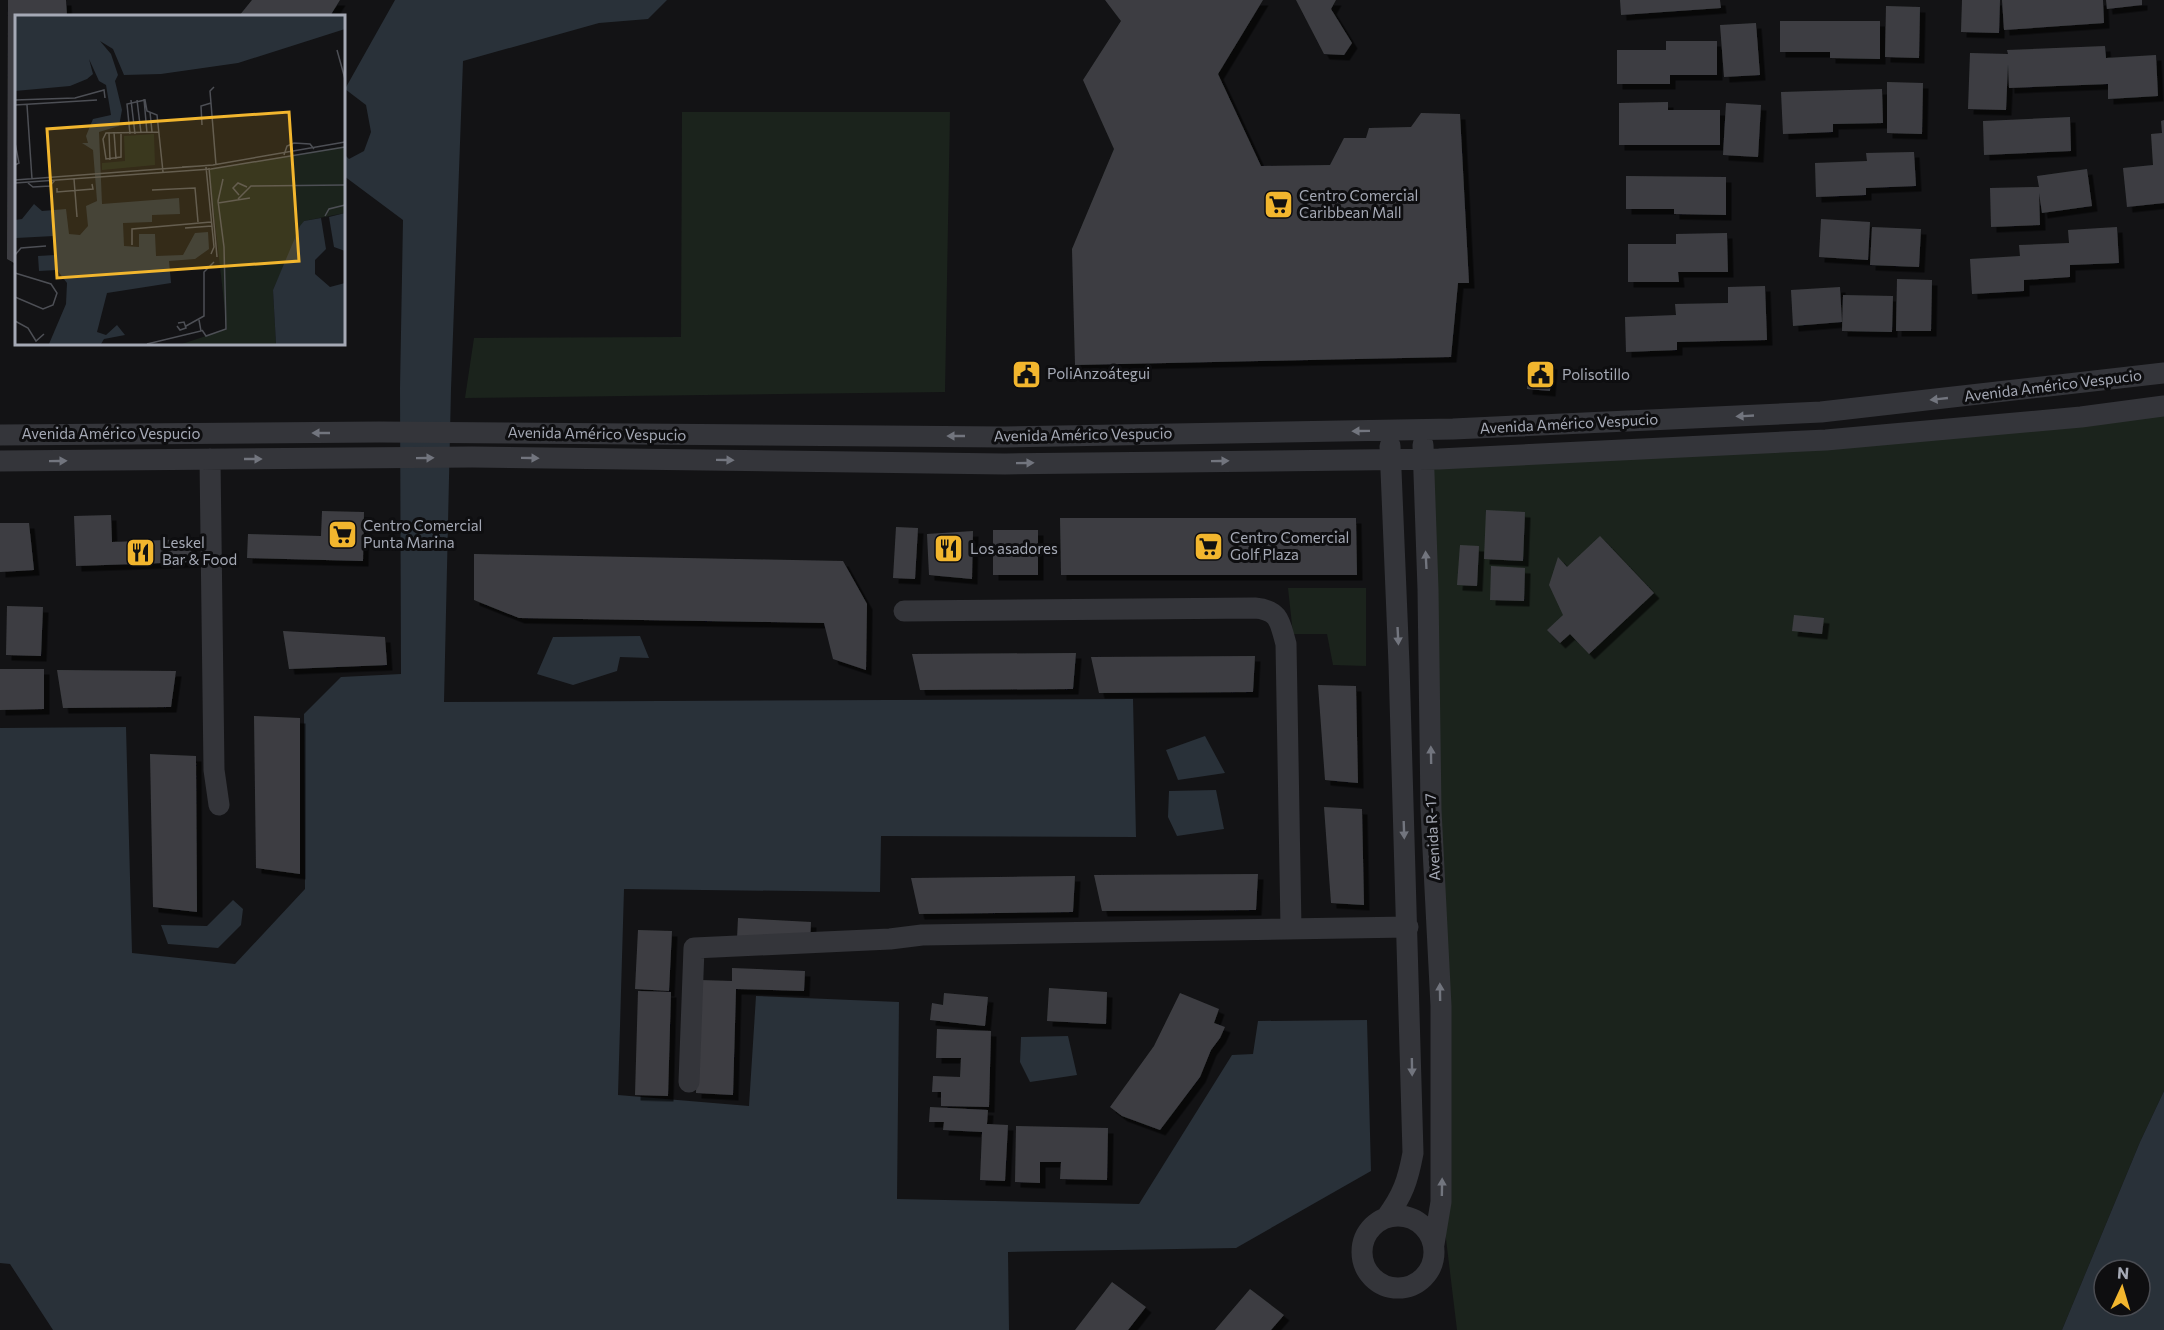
<svg xmlns="http://www.w3.org/2000/svg" width="2164" height="1330" font-family="Commissioner,sans-serif">
<defs>
<filter id="shadow"><feDropShadow dx="5.5" dy="5.5" stdDeviation="0" flood-color="#0009"/></filter>
</defs>
<rect width="100%" height="100%" fill="#131315"/>
<!-- green -->
<path fill="#1b231c" d="M 682,112 L 950,112 L 945,392 L 465,398 L 474,338 L 681,337 Z
M 2164,406 L 2164,1091 L 2140,1142 L 2062,1330 L 1457,1330 L 1446,1239 L 1423,459 Z
M 1288,588 L 1366,588 L 1366,666 L 1333,665 L 1327,634 L 1293,634 Z"/>
<!-- water -->
<path fill="#293139" fill-rule="evenodd" d="M 395,0 L 667,0 L 648,19 L 599,23 L 463,61 L 451,389 L 444,702 L 1133,699 L 1136,837 L 881,836 L 880,892 L 624,889 L 618,1095 L 749,1106 L 756,996 L 899,1002 L 897,1199 L 1139,1204 L 1232,1055 L 1253,1054 L 1258,1021 L 1367,1020 L 1371,1171 L 1236,1248 L 1008,1252 L 1009,1330 L 53,1330 L 10,1264 L 0,1263 L 0,728 L 126,727 L 132,953 L 235,964 L 305,889 L 304,714 L 341,677 L 401,674 L 400,388 L 403,220 L 344,176 L 344,154 L 349,159 L 364,151 L 371,132 L 366,105 L 345,89 Z
M 640,636 L 649,658 L 620,657 L 617,671 L 573,685 L 537,674 L 553,637 Z
M 1205,736 L 1225,773 L 1178,780 L 1166,750 Z
M 1216,790 L 1224,829 L 1177,836 L 1168,817 L 1169,791 Z
M 233,900 L 243,909 L 241,925 L 218,948 L 168,944 L 161,925 L 207,926 Z
M 1068,1036 L 1077,1075 L 1030,1082 L 1020,1062 L 1021,1037 Z
M 2164,1091 L 2164,1330 L 2062,1330 L 2140,1142 ZM 2104,1270 L 2140,1270 L 2140,1306 L 2104,1306 Z"/>
<!-- building -->
<path fill="#3d3e42" filter="url(#shadow)" d="M 8,0 L 66,0 L 67,16 L 16,16 L 16,264 L 7,259 Z
M 252,0 L 340,0 L 330,16 L 239,16 Z
M 1105,0 L 1263,0 L 1218,74 L 1261,166 L 1330,165 L 1344,138 L 1366,138 L 1369,128 L 1411,127 L 1421,113 L 1460,114 L 1469,283 L 1458,283 L 1451,357 L 1075,365 L 1072,249 L 1114,149 L 1083,80 L 1121,21 Z
M 1296,0 L 1336,0 L 1331,9 L 1352,43 L 1344,55 L 1324,54 Z
M 1620,0 L 1720,0 L 1721,8 L 1621,15 Z
M 1962,0 L 2000,0 L 1999,33 L 1961,32 Z
M 2002,0 L 2103,0 L 2104,23 L 2004,30 Z
M 2106,0 L 2142,0 L 2142,5 L 2107,9 Z
M 1886,6 L 1920,7 L 1919,58 L 1885,57 Z
M 1780,21 L 1880,21 L 1880,59 L 1830,58 L 1830,52 L 1780,52 Z
M 1756,23 L 1760,75 L 1724,77 L 1720,25 Z
M 1666,41 L 1717,41 L 1717,75 L 1670,75 L 1670,84 L 1617,84 L 1617,50 L 1666,50 Z
M 2105,46 L 2106,58 L 2156,55 L 2158,96 L 2108,99 L 2108,84 L 2009,88 L 2008,64 L 2006,110 L 1968,109 L 1970,53 L 2008,54 L 2007,50 Z
M 1887,82 L 1923,83 L 1922,134 L 1887,133 Z
M 1882,89 L 1883,123 L 1833,124 L 1833,132 L 1783,134 L 1781,92 Z
M 1668,102 L 1668,110 L 1720,110 L 1720,145 L 1619,145 L 1619,103 Z
M 1726,103 L 1761,105 L 1758,157 L 1723,155 Z
M 2070,117 L 2071,151 L 1984,155 L 1983,121 Z
M 2164,120 L 2164,203 L 2127,207 L 2123,168 L 2153,165 L 2151,134 L 2162,133 L 2161,121 Z
M 1914,152 L 1916,186 L 1866,188 L 1866,195 L 1816,197 L 1815,163 L 1867,161 L 1866,153 Z
M 2087,169 L 2092,206 L 2042,213 L 2039,193 L 2040,225 L 1991,227 L 1990,188 L 2039,187 L 2037,176 Z
M 1626,176 L 1726,177 L 1726,215 L 1674,214 L 1674,209 L 1626,209 Z
M 1821,219 L 1870,222 L 1868,260 L 1819,257 Z
M 1872,227 L 1921,229 L 1919,267 L 1870,265 Z
M 2117,227 L 2119,263 L 2070,265 L 2070,277 L 2024,280 L 2024,291 L 1972,294 L 1970,259 L 2020,256 L 2019,245 L 2069,243 L 2068,230 Z
M 1727,233 L 1728,272 L 1678,272 L 1679,282 L 1628,282 L 1628,244 L 1676,244 L 1676,234 Z
M 1897,279 L 1932,280 L 1931,331 L 1896,331 Z
M 1765,286 L 1767,340 L 1677,342 L 1677,350 L 1626,352 L 1625,317 L 1676,315 L 1675,304 L 1728,303 L 1728,287 Z
M 1840,287 L 1842,322 L 1793,326 L 1791,290 Z
M 1843,295 L 1893,296 L 1892,332 L 1842,331 Z
M 1529,361 L 1552,364 L 1550,391 L 1527,389 Z
M 1486,510 L 1525,512 L 1523,561 L 1484,559 Z
M 322,511 L 364,512 L 363,561 L 247,558 L 248,534 L 321,536 Z
M 111,515 L 112,542 L 191,539 L 192,562 L 76,566 L 74,516 Z
M 1060,518 L 1356,518 L 1357,575 L 1061,575 Z
M 0,523 L 29,523 L 34,570 L 0,572 Z
M 896,527 L 918,528 L 915,579 L 893,578 Z
M 993,530 L 1038,530 L 1038,575 L 993,575 Z
M 973,531 L 972,579 L 929,575 L 927,534 Z
M 1600,536 L 1654,593 L 1589,654 L 1570,634 L 1560,643 L 1547,630 L 1563,615 L 1549,585 L 1558,557 L 1567,567 Z
M 1460,545 L 1479,546 L 1477,586 L 1457,585 Z
M 474,554 L 843,561 L 867,604 L 866,670 L 833,659 L 824,623 L 519,618 L 474,600 Z
M 1491,566 L 1525,568 L 1524,601 L 1490,600 Z
M 7,606 L 43,607 L 41,656 L 6,655 Z
M 1794,615 L 1824,618 L 1822,634 L 1792,631 Z
M 283,631 L 385,637 L 387,665 L 289,669 Z
M 1076,653 L 1073,689 L 920,690 L 912,654 Z
M 1255,656 L 1253,692 L 1099,693 L 1091,657 Z
M 0,669 L 44,669 L 44,709 L 0,710 Z
M 57,670 L 176,671 L 171,707 L 63,708 Z
M 1318,685 L 1356,686 L 1358,783 L 1325,780 Z
M 254,716 L 300,718 L 300,874 L 256,868 Z
M 150,754 L 196,756 L 197,912 L 153,907 Z
M 1324,807 L 1362,809 L 1364,905 L 1331,903 Z
M 1258,874 L 1256,910 L 1102,911 L 1094,875 Z
M 1075,876 L 1073,912 L 919,914 L 911,878 Z
M 738,918 L 811,922 L 810,942 L 737,939 Z
M 638,930 L 672,931 L 669,991 L 635,989 Z
M 732,968 L 805,971 L 804,991 L 736,989 L 733,1095 L 696,1093 L 700,980 L 732,981 Z
M 1049,988 L 1107,992 L 1106,1024 L 1047,1021 Z
M 638,991 L 671,992 L 668,1096 L 635,1095 Z
M 944,993 L 988,997 L 985,1026 L 930,1020 L 932,1003 L 943,1005 Z
M 1180,993 L 1219,1009 L 1214,1023 L 1225,1027 L 1220,1038 L 1211,1050 L 1200,1077 L 1160,1130 L 1122,1116 L 1110,1107 L 1154,1046 Z
M 937,1029 L 991,1031 L 989,1107 L 941,1106 L 941,1092 L 932,1092 L 933,1076 L 960,1077 L 961,1058 L 936,1058 Z
M 930,1107 L 988,1110 L 987,1124 L 1008,1125 L 1005,1181 L 980,1180 L 982,1132 L 943,1130 L 944,1122 L 929,1122 Z
M 1016,1126 L 1108,1128 L 1107,1180 L 1060,1179 L 1061,1162 L 1040,1162 L 1040,1183 L 1015,1182 Z
M 1112,1282 L 1146,1307 L 1128,1330 L 1075,1330 Z
M 1250,1289 L 1284,1315 L 1271,1330 L 1215,1330 Z"/>
<g fill="none" stroke-linecap="round" stroke-linejoin="round">
<!-- minor -->
<path stroke="#34353a" stroke-width="21" d="M 0,435 L 379,432 L 1004,437 L 1453,429 L 1821,412 L 2164,373
M 1423,445 L 1428,589 L 1431,810 L 1441,1006 L 1441,1202 L 1434,1244
M 210,459 L 214,770 L 219,805
M 0,461 L 472,457 L 1005,464 L 1439,459 L 1826,440 L 2081,417 L 2164,406
M 904,611 L 1255,608 C 1280,610 1280,623 1286,644 L 1291,928
M 689,1082 L 694,948 L 890,939 L 922,935 L 1408,927
M1362 1252a36 36 0 1 1 72 0a36 36 0 1 1-72 0Z
M 1386,1218 C 1403,1195 1408,1180 1413,1153 L 1399,664 L 1390,446"/>
</g>
<!-- one-way arrows -->
<defs><path id="oneway-solid" d="M-6-.8H1V-3.2L6.5 0L1 3.2V.8H-6Z" transform="scale(1.5)"/></defs>
<g fill="#72757e">
<use href="#oneway-solid" transform="translate(1939 399) rotate(174)"/>
<use href="#oneway-solid" transform="translate(1745 416) rotate(177)"/>
<use href="#oneway-solid" transform="translate(1361 431) rotate(179)"/>
<use href="#oneway-solid" transform="translate(321 433) rotate(180)"/>
<use href="#oneway-solid" transform="translate(956 436) rotate(-180)"/>
<use href="#oneway-solid" transform="translate(425 458) rotate(-1)"/>
<use href="#oneway-solid" transform="translate(530 458) rotate(1)"/>
<use href="#oneway-solid" transform="translate(253 459)"/>
<use href="#oneway-solid" transform="translate(725 460) rotate(1)"/>
<use href="#oneway-solid" transform="translate(58 461) rotate(-1)"/>
<use href="#oneway-solid" transform="translate(1220 461) rotate(-1)"/>
<use href="#oneway-solid" transform="translate(1025 463) rotate(-1)"/>
<use href="#oneway-solid" transform="translate(1426 560) rotate(-93)"/>
<use href="#oneway-solid" transform="translate(1398 636) rotate(87)"/>
<use href="#oneway-solid" transform="translate(1431 755) rotate(-91)"/>
<use href="#oneway-solid" transform="translate(1404 830) rotate(88)"/>
<use href="#oneway-solid" transform="translate(1440 992) rotate(-91)"/>
<use href="#oneway-solid" transform="translate(1412 1067) rotate(89)"/>
<use href="#oneway-solid" transform="translate(1442 1187) rotate(-89)"/>
</g>
<!-- icons -->
<defs>
<symbol id="supermarket-square" viewBox="-11 -11 22 22"><rect x="-9" y="-9" width="18" height="18" rx="4" fill="#f2b62e" stroke="#0e0e10"/><path d="M-6-5.5h2.5l.6 2H6L4.5 2H-2.5L-4.4-4H-6ZM-1.5 3.2a1.3 1.3 0 1 0 .1 0ZM3 3.2a1.3 1.3 0 1 0 .1 0Z" fill="#111"/></symbol>
<symbol id="civic-square" viewBox="-11 -11 22 22"><rect x="-9" y="-9" width="18" height="18" rx="4" fill="#f2b62e" stroke="#0e0e10"/><path d="M-.6-6.5H3V-4.5H.6V-3L4-1V1h2V6H-6V1h2V-1L-.6-3ZM-1.2 2.5V6h2.4V2.5Z" fill="#111"/></symbol>
<symbol id="restaurant-square" viewBox="-11 -11 22 22"><rect x="-9" y="-9" width="18" height="18" rx="4" fill="#f2b62e" stroke="#0e0e10"/><path d="M-5-6h1v4h1v-4h1v4h1v-4h1v5L-1.5 .5V6h-2V.5L-5-1ZM5-6V6H3V1.5H1.5Q1.5-4 5-6Z" fill="#111"/></symbol>
</defs>
<g fill-rule="evenodd">
<use href="#supermarket-square" x="1262" y="188" width="33" height="33"/>
<use href="#civic-square" x="1010" y="358" width="33" height="33"/>
<use href="#civic-square" x="1524" y="358" width="33" height="33"/>
<use href="#supermarket-square" x="326" y="518" width="33" height="33"/>
<use href="#supermarket-square" x="1192" y="530" width="33" height="33"/>
<use href="#restaurant-square" x="932" y="532" width="33" height="33"/>
<use href="#restaurant-square" x="124" y="536" width="33" height="33"/>
</g>
<g text-anchor="middle" stroke-width="6" stroke-linejoin="round" paint-order="stroke">
<!-- poi labels -->
<g font-size="15" fill="#a5a9b5" stroke="#0e0e10" text-anchor="start">
<text x="1299" y="201">Centro Comercial<tspan x="1299" dy="17">Caribbean Mall</tspan></text>
<text x="1047" y="379">PoliAnzoátegui</text>
<text x="1562" y="380">Polisotillo</text>
<text x="363" y="531">Centro Comercial<tspan x="363" dy="17">Punta Marina</tspan></text>
<text x="1230" y="543">Centro Comercial<tspan x="1230" dy="17">Golf Plaza</tspan></text>
<text x="162" y="548">Leskel<tspan x="162" dy="17">Bar &amp; Food</tspan></text>
<text x="970" y="554">Los asadores</text>
</g>
<!-- street labels -->
<g font-size="15" fill="#a5a9b5" stroke="#0e0e10">
<text transform="translate(2053 386) rotate(-7)" y="5">Avenida Américo Vespucio</text>
<text transform="translate(1569 424) rotate(-3)" y="5">Avenida Américo Vespucio</text>
<text x="111" y="439">Avenida Américo Vespucio</text>
<text transform="translate(597 434) rotate(1)" y="5">Avenida Américo Vespucio</text>
<text transform="translate(1083 435) rotate(-1)" y="5">Avenida Américo Vespucio</text>
<text transform="translate(1433 837) rotate(-93)" y="5">Avenida R-17</text>
</g>
</g>
<!-- overview -->
<g transform="translate(15 15)">
<rect width="330" height="330" fill="#131315"/>
<path d="M 139,119 L 140,150 L 87,155 L 87,148 L 110,146 L 109,121 ZM 330,131 L 330,198 L 289,206 L 258,275 L 261,329 L 167,329 L 212,314 L 194,154 Z" fill="#1b231c"/>
<path d="M 0,1 L 330,1 L 330,14 L 223,48 L 146,59 L 109,60 L 98,34 L 85,26 L 96,39 L 103,60 L 100,66 L 107,95 L 104,111 L 84,117 L 87,189 L 164,183 L 165,199 L 137,200 L 137,207 L 108,208 L 109,231 L 124,232 L 124,219 L 140,219 L 141,241 L 168,240 L 180,218 L 193,217 L 194,234 L 180,244 L 154,246 L 156,268 L 92,278 L 82,317 L 91,320 L 102,310 L 110,320 L 89,324 L 86,329 L 34,329 L 51,289 L 52,268 L 42,255 L 24,256 L 23,241 L 40,240 L 39,221 L 1,223 L 0,205 L 7,204 L 19,189 L 27,196 L 51,194 L 54,219 L 65,220 L 73,211 L 71,191 L 82,186 L 78,135 L 67,128 L 73,128 L 71,121 L 78,104 L 96,100 L 91,70 L 84,66 L 74,44 L 78,59 L 72,64 L 55,71 L 0,76 ZM 330,198 L 330,236 L 319,232 L 314,202 ZM 306,203 L 311,234 L 300,245 L 300,259 L 315,272 L 330,268 L 330,329 L 261,329 L 258,275 L 285,211 L 289,206 Z" fill="#293139"/>
<path fill="none" stroke="#4d4f55" stroke-width="1.5" d="M 322,35 L 330,64M 199,72 L 195,76 L 201,150M 129,84 L 132,118M 0,85 L 60,83 L 89,75 L 90,83M 116,85 L 120,119M 122,85 L 126,118M 0,90 L 82,85M 12,90 L 17,164M 135,97 L 137,117M 187,110 L 186,91 L 196,88M 99,117 L 101,144M 94,118 L 95,145M 106,119 L 106,142 L 91,144 L 88,124 L 91,118 L 144,117M 115,119 L 112,89 L 130,85 L 132,96 L 142,100 L 148,157M 0,128 L 4,148 L 0,150M 269,140 L 272,131 L 279,128 L 295,129 L 299,134M 167,152 L 186,151M 191,152 L 199,232 L 196,239M 194,153 L 202,242M 59,164 L 62,202M 0,165 L 198,150 L 330,127M 0,168 L 196,154 L 330,132M 13,168 L 18,172 L 35,171 L 40,165M 42,173 L 42,177 L 78,174 L 77,169M 137,175 L 180,173 L 183,207M 224,180 L 218,173 L 223,168 L 232,172M 223,184 L 236,171 L 330,170M 203,188 L 235,183M 310,201 L 314,194 L 330,190M 170,213 L 197,211M 117,230 L 117,214 L 196,207M 0,240 L 6,233 L 31,231M 0,258 L 36,269 L 42,278 L 38,290 L 28,294 L 0,282M 0,306 L 13,313 L 21,326 L 29,319M 162,311 L 165,315 L 171,313 L 169,307 L 163,308M 171,311 L 189,301 L 189,257 L 199,247M 187,315 L 191,321 L 211,314 L 209,232 L 203,186 L 208,164M 132,329 L 186,316 L 184,305"/>
<path fill="#f2b62e" fill-opacity="0.15" stroke="#f2b62e" stroke-width="3" d="M 274,97 L 284,246 L 42,263 L 32,114 Z"/>
<rect width="330" height="330" fill="none" stroke="#a5a9b5" stroke-width="3"/>
</g>
<!-- north arrow -->
<g transform="translate(2122 1288) rotate(4)"><circle r="28" fill="#0e0e10" stroke="#4a4c52" stroke-width="1.5"/>
<path d="M0-4.5L10 22L0 15L-10 22Z" fill="#f2b62e"/>
<text y="-9" font-size="16" font-weight="bold" text-anchor="middle" fill="#a5a9b5">N</text>
</g>
</svg>
